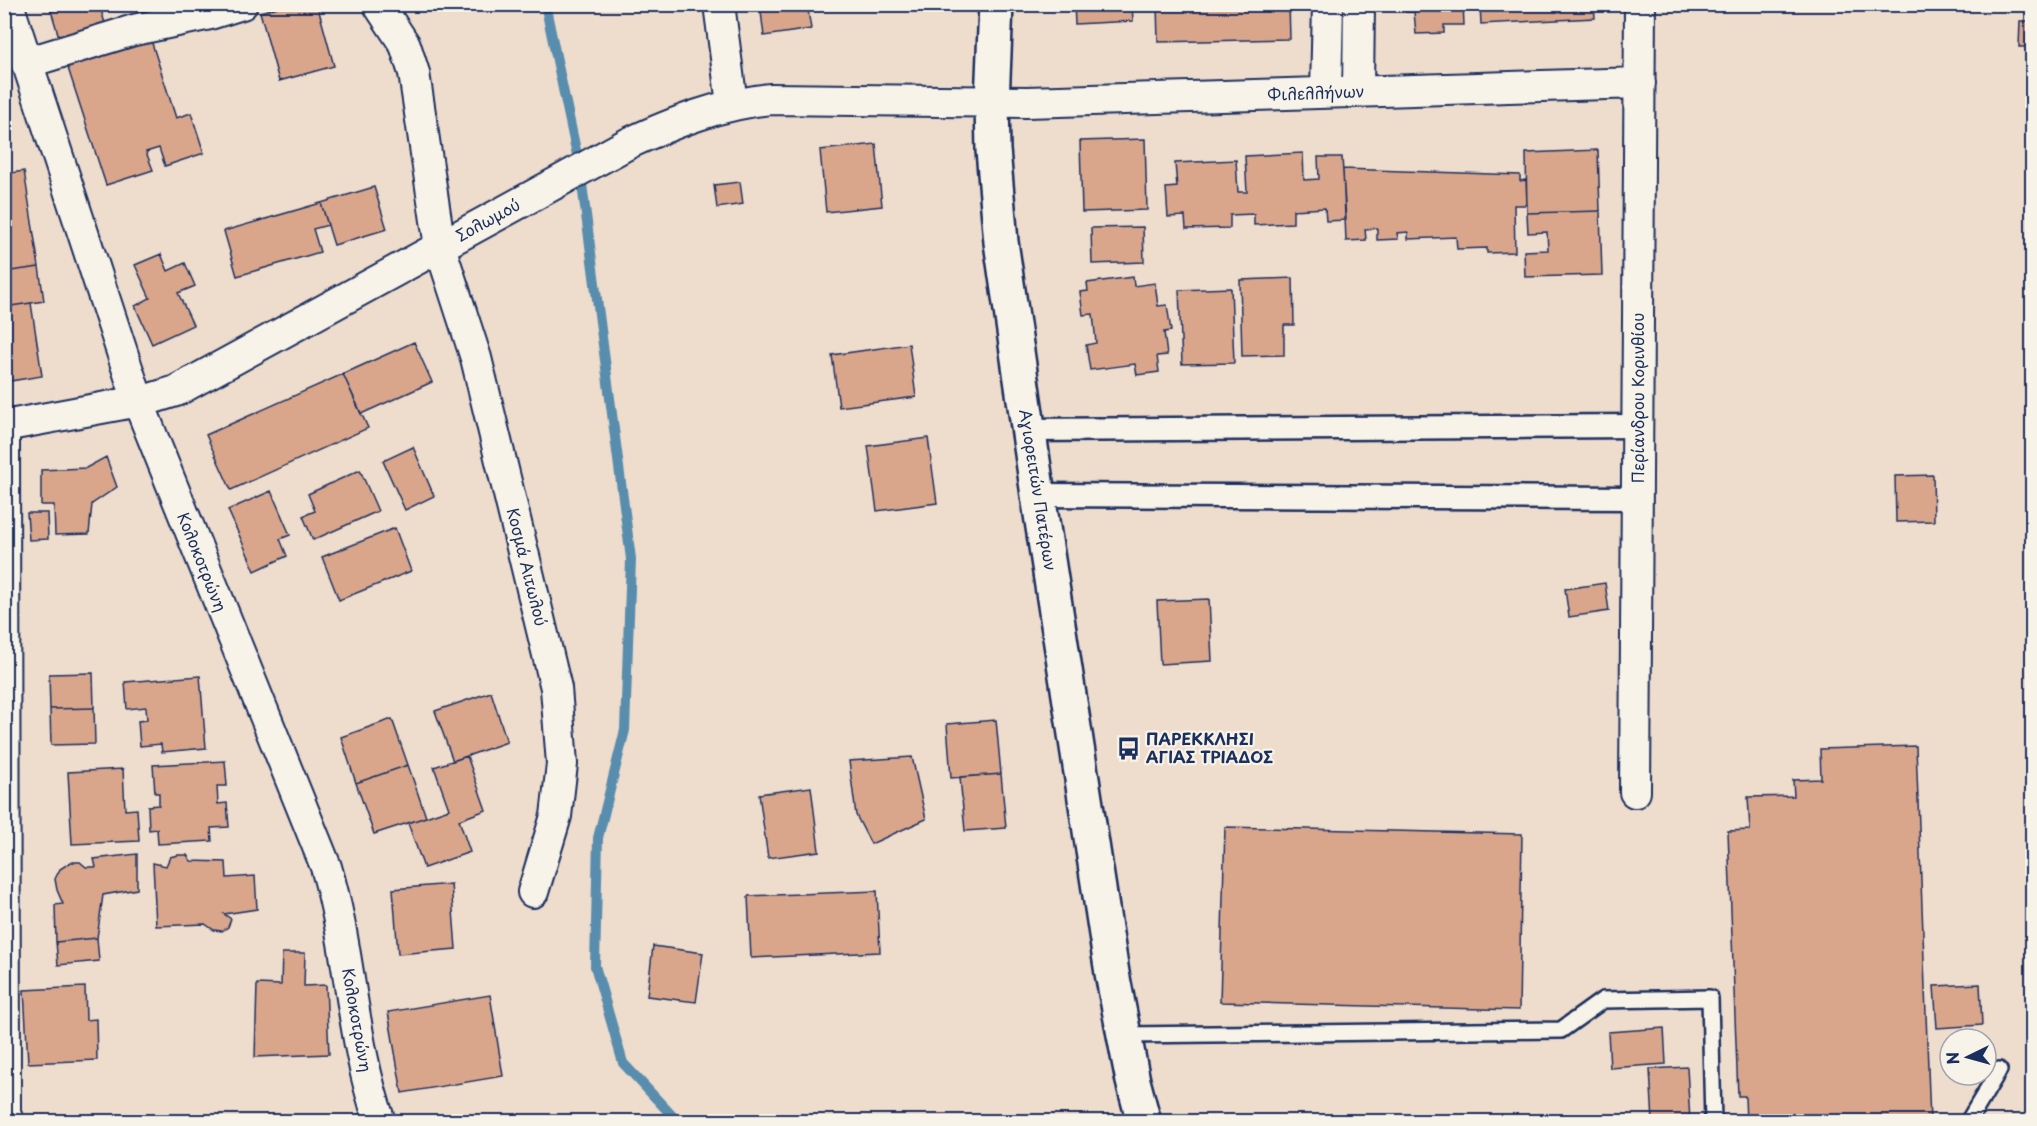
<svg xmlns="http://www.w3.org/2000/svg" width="2037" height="1126" font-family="'Playpen Sans',sans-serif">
<rect width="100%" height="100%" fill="#eedccc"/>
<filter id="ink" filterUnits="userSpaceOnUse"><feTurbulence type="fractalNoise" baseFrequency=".0167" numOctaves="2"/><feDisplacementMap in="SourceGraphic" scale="12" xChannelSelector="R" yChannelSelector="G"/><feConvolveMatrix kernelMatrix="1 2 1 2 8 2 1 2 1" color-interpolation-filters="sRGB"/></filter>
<g filter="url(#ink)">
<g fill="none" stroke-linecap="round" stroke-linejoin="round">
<!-- stream -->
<path stroke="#598dae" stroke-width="10" d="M 545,4 L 580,169 L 631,559 L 625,730 L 598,838 L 595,966 L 623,1063 L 678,1122"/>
</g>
<!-- building -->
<path fill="#d9a68c" stroke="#1b2f5e" stroke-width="1.5" d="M 49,4 L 99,4 L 105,23 L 59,37 Z
M 134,4 L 179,4 L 138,17 Z
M 289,4 L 317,4 L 334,66 L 279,81 L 260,12 Z
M 760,4 L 807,4 L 811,29 L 764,36 Z
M 1074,4 L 1132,4 L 1133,21 L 1075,24 Z
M 1157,4 L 1289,4 L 1290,39 L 1158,42 Z
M 1406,4 L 1463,4 L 1464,25 L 1444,25 L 1444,33 L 1416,34 L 1414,12 L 1406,12 Z
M 1480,4 L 1594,4 L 1595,18 L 1481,24 Z
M 2020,21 L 2032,21 L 2032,47 L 2019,47 Z
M 149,34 L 176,118 L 191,113 L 204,153 L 165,166 L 159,148 L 146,152 L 153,170 L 106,185 L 66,62 Z
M 1145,139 L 1147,210 L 1082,212 L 1080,141 Z
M 876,144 L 882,206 L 826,212 L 820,150 Z
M 1598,150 L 1600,211 L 1527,213 L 1526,153 Z
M 1303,153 L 1304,180 L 1319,179 L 1318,157 L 1342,157 L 1346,220 L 1326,221 L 1325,208 L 1293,210 L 1293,223 L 1254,225 L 1254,214 L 1230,215 L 1230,228 L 1186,229 L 1185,216 L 1168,217 L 1166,188 L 1177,187 L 1175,163 L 1236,160 L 1238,192 L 1247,192 L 1245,156 Z
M 1343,169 L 1520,175 L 1520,181 L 1526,180 L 1527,205 L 1514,205 L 1515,252 L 1487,253 L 1487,248 L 1457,249 L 1456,237 L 1408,239 L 1408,232 L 1397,233 L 1398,239 L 1377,240 L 1377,228 L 1365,229 L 1366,240 L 1346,241 Z
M 24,171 L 39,267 L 4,272 L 4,174 Z
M 740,182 L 743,204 L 717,208 L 714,185 Z
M 374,187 L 387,229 L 334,245 L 321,203 Z
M 321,203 L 328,225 L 313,229 L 320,252 L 237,276 L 224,231 Z
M 1600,211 L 1602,275 L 1525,277 L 1524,251 L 1548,250 L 1547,232 L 1528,233 L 1527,213 Z
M 1143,227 L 1144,262 L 1092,264 L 1091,228 Z
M 161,254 L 168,271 L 185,263 L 195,286 L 178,293 L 193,325 L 152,344 L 135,306 L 150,298 L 135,265 Z
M 39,267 L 44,301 L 4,307 L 4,272 Z
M 1133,277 L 1134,286 L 1155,283 L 1158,306 L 1167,305 L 1171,331 L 1164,332 L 1167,355 L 1157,356 L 1159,372 L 1137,375 L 1135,364 L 1090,370 L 1086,345 L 1096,343 L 1093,314 L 1083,315 L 1080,292 L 1088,291 L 1087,283 Z
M 1293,278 L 1294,325 L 1284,325 L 1284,355 L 1242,356 L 1240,280 Z
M 1231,288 L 1234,363 L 1182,364 L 1179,290 Z
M 31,303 L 42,376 L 4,382 L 4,307 Z
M 414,342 L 432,382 L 361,414 L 343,374 Z
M 909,344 L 916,397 L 839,407 L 832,355 Z
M 343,374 L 368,428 L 231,490 L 206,435 Z
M 928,438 L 937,503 L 877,511 L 868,446 Z
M 413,447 L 434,496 L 405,510 L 383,461 Z
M 106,457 L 117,487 L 92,504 L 89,534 L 55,535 L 54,505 L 41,505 L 41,470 L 86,468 Z
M 360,470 L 378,511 L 313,540 L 303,516 L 315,511 L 308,494 Z
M 1933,475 L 1934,521 L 1896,522 L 1895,476 Z
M 271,491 L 290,535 L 280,539 L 287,556 L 255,571 L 228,510 Z
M 27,513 L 47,513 L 48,539 L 29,540 Z
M 395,528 L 411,571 L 339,600 L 322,557 Z
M 1605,583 L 1609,611 L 1569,617 L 1565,589 Z
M 1209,599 L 1212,661 L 1160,664 L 1157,601 Z
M 93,673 L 94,708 L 50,709 L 49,674 Z
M 200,676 L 206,748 L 162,752 L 161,744 L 140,746 L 138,721 L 147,720 L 146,707 L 127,709 L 125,682 Z
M 491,692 L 507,742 L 453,761 L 435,711 Z
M 94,708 L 95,744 L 51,745 L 50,709 Z
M 392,719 L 408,765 L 356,783 L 341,737 Z
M 996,720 L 1001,774 L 951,778 L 947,724 Z
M 1916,746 L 1930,1122 L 1746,1122 L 1745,1096 L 1738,1096 L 1728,831 L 1750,830 L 1748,797 L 1794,796 L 1793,780 L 1821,779 L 1820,749 Z
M 467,756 L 486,810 L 459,820 L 470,852 L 424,868 L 408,823 L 449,809 L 434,767 Z
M 912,757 L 926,819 L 871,844 L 856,815 L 849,761 Z
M 225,761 L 227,786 L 217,786 L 218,804 L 227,803 L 229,827 L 211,828 L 212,841 L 158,844 L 157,829 L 149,830 L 148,806 L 159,805 L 159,793 L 155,793 L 153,765 Z
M 408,765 L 426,817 L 374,834 L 356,783 Z
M 123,769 L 125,810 L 137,809 L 139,841 L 72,844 L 68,772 Z
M 1001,774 L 1006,828 L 965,831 L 960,777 Z
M 811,787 L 819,851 L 768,858 L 759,794 Z
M 1225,827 L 1522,834 L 1519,1010 L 1220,1002 Z
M 137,854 L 137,889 L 103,895 L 97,938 L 56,942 L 55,905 L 63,904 L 57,890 L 55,879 L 60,869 L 71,862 L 80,862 L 86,867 L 96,867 L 94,859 Z
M 178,855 L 187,855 L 191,861 L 226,862 L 227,878 L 255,876 L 257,909 L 224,914 L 231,919 L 228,927 L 222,931 L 214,930 L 205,924 L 156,926 L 153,863 L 166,866 L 170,857 Z
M 451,884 L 456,949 L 398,954 L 393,889 Z
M 877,891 L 880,952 L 751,958 L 748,896 Z
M 97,938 L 99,961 L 58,965 L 56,942 Z
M 653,946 L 703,953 L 696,1002 L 647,996 Z
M 282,953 L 305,953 L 304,986 L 326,985 L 329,1054 L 255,1057 L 257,984 L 281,985 Z
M 1980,984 L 1982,1025 L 1937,1028 L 1934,986 Z
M 85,987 L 86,1020 L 96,1019 L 97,1060 L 28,1063 L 24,990 Z
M 490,995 L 503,1076 L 402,1093 L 388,1012 Z
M 1664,1028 L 1666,1064 L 1610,1068 L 1608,1032 Z
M 1687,1067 L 1690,1122 L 1653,1122 L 1650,1069 Z"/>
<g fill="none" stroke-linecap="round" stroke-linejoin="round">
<defs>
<path id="service" d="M 1124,1035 L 1561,1030 L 1603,1000 L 1710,998 L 1713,1122
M 1968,1122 L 1999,1070"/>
<path id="pedestrian" d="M 1029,430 L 1638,426
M 1038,495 L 1638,498"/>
<path id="minor" d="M 8,4 L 138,401 L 326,867 C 351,951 351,1040 380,1122
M 378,4 L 405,45 L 414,73 L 440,247 L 476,358 L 556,688 L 562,764 L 556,816 L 533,892
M 719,4 L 732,104
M 26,63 L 134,30 L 210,14 L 242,4
M 1358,91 L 1359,4
M 1326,92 L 1328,4
M 4,426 L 150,399 L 176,391 L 629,143 C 675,122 720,104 771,99 L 1027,102 L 1640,83
M 4,429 L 5,1103 L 5,1115 L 9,1122
M 1635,792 L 1640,4"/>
<path id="tertiary" d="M 996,4 L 992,102 L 993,150 L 1001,242 L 1038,495 L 1112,973 L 1133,1081 L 1144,1122"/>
</defs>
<!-- service casing -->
<use href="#service" stroke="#1b2f5e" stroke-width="20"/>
<!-- pedestrian casing -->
<use href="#pedestrian" stroke="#1b2f5e" stroke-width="27"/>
<!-- minor casing -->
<use href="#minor" stroke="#1b2f5e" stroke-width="34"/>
<!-- tertiary casing -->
<use href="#tertiary" stroke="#1b2f5e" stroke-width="38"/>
<!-- service -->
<use href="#service" stroke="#f7f3e8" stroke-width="15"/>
<!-- pedestrian -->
<use href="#pedestrian" stroke="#f7f3e8" stroke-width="22"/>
<!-- minor -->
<use href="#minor" stroke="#f7f3e8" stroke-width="30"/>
<!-- tertiary -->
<use href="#tertiary" stroke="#f7f3e8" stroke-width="33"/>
</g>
</g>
<!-- icons -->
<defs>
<symbol id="bus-bare" viewBox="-9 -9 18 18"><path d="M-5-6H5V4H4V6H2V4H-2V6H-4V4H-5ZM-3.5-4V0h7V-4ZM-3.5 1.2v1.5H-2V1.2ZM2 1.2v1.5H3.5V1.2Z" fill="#1b2f5e" stroke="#f7f3e8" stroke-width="2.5" paint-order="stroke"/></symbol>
</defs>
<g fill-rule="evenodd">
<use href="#bus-bare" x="1112" y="732" width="33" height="33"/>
</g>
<g text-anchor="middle" stroke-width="4.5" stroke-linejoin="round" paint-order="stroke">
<!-- street labels -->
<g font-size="16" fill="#1b2f5e" stroke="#f7f3e8">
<text transform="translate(1316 93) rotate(-2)" y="6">Φιλελλήνων</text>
<text transform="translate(488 220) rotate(-29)" y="6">Σολωμού</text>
<text transform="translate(1638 398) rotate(-90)" y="6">Περίανδρου Κορινθίου</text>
<text transform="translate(1038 490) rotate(81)" y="6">Αγιορειτών Πατέρων</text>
<text transform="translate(202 562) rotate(68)" y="6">Κολοκοτρώνη</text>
<text transform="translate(527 567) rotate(76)" y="6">Κοσμά Αιτωλού</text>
<text transform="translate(357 1020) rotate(80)" y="6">Κολοκοτρώνη</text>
</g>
<!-- poi labels -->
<g font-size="16" font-weight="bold" fill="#1b2f5e" stroke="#f7f3e8" text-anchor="start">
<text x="1146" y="745">ΠΑΡΕΚΚΛΗΣΙ<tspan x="1146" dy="18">ΑΓΙΑΣ ΤΡΙΑΔΟΣ</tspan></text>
</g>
</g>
<!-- margin -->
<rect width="2037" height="1126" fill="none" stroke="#f7f3e8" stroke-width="24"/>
<rect x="12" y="12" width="2013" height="1102" fill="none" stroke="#1b2f5e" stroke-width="2" filter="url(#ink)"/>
<!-- north arrow -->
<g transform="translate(1968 1057) rotate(265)"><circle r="28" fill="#f7f3e8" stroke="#9fa5b1" stroke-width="1.5"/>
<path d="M0-4.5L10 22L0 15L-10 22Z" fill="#1b2f5e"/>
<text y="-9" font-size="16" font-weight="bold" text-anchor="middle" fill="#1b2f5e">N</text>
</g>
</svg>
